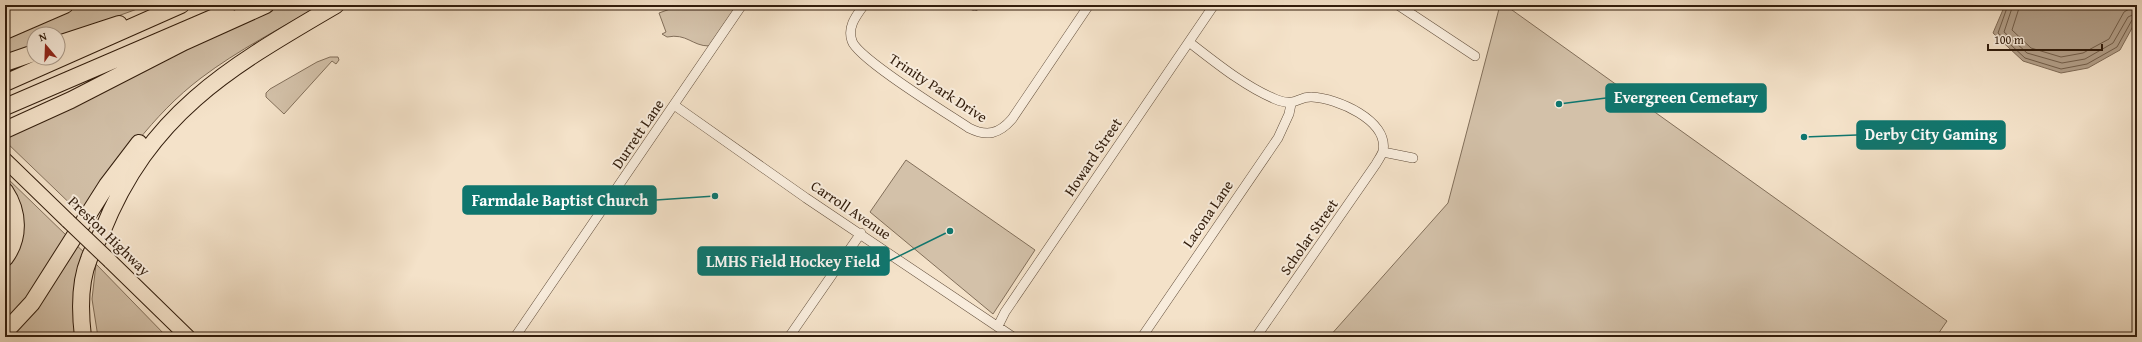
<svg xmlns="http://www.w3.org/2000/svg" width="2142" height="342" font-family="'Gentium Book Plus',serif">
<rect width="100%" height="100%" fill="#f4e2c9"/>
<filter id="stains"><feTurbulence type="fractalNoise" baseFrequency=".005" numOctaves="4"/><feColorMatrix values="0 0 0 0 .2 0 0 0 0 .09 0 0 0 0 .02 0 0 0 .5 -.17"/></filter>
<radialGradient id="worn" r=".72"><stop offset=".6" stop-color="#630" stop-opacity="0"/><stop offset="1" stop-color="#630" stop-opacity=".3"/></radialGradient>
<!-- green -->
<path fill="#d3c1a9" stroke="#826f5a" d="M 74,5 L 148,5 L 58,38 L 58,34 L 34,34 L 34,46 L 5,57 L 5,35 Z
M 281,5 L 321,5 C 281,28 238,50 201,78 C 152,115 118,166 83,216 L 5,141 L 5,136 L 171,55 Z
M 681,5 L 737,5 L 709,46 C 692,46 687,33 667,37 L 662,34 L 666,32 L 659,13 Z
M 1500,5 L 1505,5 L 1947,321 L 1936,337 L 1329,337 L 1448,203 Z
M 330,57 L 338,57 L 339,60 L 336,64 L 332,61 L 284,114 L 266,97 L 266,93 L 270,89 L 317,62 Z
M 906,160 L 1035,250 L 993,314 L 870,212 Z
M 5,176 L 68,237 L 38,286 L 5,325 L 5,265 L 16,248 Z
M 75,244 L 85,253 L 79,337 L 7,337 Z
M 96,264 L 167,337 L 98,337 L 92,299 Z"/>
<!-- water -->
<path fill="#b29f89" stroke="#7f6b57" d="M 2005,5 L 2137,5 L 2137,19 L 2120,50 L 2088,68 L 2061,73 L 2023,61 L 1993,33 Z"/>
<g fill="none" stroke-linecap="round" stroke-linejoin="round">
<!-- shore -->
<path stroke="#725e4a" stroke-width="1" d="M 2008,5 L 1998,33 L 2025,58 L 2061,69 L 2087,64 L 2117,47 L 2132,20 L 2137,18
M 2013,5 L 2004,32 L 2027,53 L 2062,63 L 2085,59 L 2113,43 L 2128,17 L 2137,13
M 2020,5 L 2012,30 L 2031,48 L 2061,57 L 2083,53 L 2109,39 L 2124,12 L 2131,8 L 2137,7"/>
<defs>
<path id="street" d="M 864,5 C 856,16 847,27 852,41 C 858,59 948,114 969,128 C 987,137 999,134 1012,119 L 1089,5
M 972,5 L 975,6
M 1398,5 L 1475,56
M 1189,42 C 1215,62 1244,86 1275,99 C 1297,108 1297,96 1312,97 C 1336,98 1389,120 1383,151 C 1382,155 1378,160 1376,164 L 1256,337
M 674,105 L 806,198 L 1013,337
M 1383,152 L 1413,158
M 998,326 L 1005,312 L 1214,5
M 515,337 L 742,5
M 789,337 L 861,233
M 1142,337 L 1278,138 L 1289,114 L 1291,104"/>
<path id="primary" d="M 5,160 L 68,221
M 110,261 L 188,337"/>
<path id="highway" d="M 5,14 L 29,5
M 5,31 L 65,5
M 58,44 L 119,24
M 5,63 L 34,53
M 5,83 L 181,5
M 5,107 L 226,12
M 5,130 L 71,100 L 184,42 L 266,5
M 5,191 C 19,212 20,238 5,258
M 5,332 L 32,303 L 107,185 L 139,143
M 83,337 C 80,312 79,283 89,259 C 92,250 98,241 102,232 C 150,112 230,67 336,5"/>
</defs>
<!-- street casing -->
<use href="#street" stroke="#624e3b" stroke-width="10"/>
<!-- primary casing -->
<use href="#primary" stroke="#321d0c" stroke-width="16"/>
<!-- highway casing -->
<use href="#highway" stroke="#321d0c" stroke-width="18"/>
<!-- street -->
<use href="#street" stroke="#f8ecdc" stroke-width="9"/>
<!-- primary -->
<use href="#primary" stroke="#f4e2c9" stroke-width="14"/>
<!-- highway -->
<use href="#highway" stroke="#f4e2c9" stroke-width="16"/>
<defs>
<path id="primary-bridge" d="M 68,221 L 110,261"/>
</defs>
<!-- primary-bridge casing -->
<use href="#primary-bridge" stroke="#321d0c" stroke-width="16" stroke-linecap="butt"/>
<!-- primary-bridge -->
<use href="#primary-bridge" stroke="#f4e2c9" stroke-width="14"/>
</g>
<g text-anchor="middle" stroke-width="4" stroke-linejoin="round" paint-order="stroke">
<!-- street labels -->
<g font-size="15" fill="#321d0c" stroke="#f8ecdc">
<text transform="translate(938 88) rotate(33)" y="5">Trinity Park Drive</text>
<text transform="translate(638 134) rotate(-56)" y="5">Durrett Lane</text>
<text transform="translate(1093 157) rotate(-56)" y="5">Howard Street</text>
<text transform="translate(851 210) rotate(34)" y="5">Carroll Avenue</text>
<text transform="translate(1208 214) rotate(-56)" y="5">Lacona Lane</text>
<text transform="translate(109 236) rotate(44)" y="5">Preston Highway</text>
<text transform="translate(1309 237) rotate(-55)" y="5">Scholar Street</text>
</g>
</g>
<!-- callouts -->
<path fill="none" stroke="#0f766e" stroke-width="1.5" d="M1559 104L1606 98M1804 137L1857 135M715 196L656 200M950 231L889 261"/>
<g fill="#0f766e" stroke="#f8ecdc" stroke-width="1.5">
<circle cx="1559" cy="104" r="4"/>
<circle cx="1804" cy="137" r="4"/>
<circle cx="715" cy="196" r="4"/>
<circle cx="950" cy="231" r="4"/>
</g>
<g fill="#0f766e" stroke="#0f766e" stroke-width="1.5">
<rect x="1606" y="84" width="160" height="28" rx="4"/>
<rect x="1857" y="121" width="148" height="28" rx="4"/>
<rect x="463" y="186" width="193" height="28" rx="4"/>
<rect x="698" y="247" width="191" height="28" rx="4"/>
</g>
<g font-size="16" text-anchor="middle" font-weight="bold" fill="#fff">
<text x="1686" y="103">Evergreen Cemetary</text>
<text x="1931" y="140">Derby City Gaming</text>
<text x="560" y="206">Farmdale Baptist Church</text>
<text x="793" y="267">LMHS Field Hockey Field</text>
</g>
<!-- margin -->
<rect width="2142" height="342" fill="none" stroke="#f4e2c9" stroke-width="20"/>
<rect x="6" y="6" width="2130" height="330" fill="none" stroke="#321d0c" stroke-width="2"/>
<rect x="10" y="10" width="2122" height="322" fill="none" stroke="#321d0c"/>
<!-- north arrow -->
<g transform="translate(46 46) rotate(341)"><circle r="19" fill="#f8ecdc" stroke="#a99989"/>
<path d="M0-3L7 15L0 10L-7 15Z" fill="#8f2418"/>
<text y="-6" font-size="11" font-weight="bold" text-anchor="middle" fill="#321d0c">N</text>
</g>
<!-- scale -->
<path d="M1988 44v6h114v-6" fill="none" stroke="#321d0c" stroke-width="2"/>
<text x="1994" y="44" font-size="12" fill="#321d0c" stroke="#f8ecdc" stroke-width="3" paint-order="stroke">100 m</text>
<rect width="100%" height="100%" filter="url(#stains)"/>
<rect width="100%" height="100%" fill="url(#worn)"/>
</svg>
